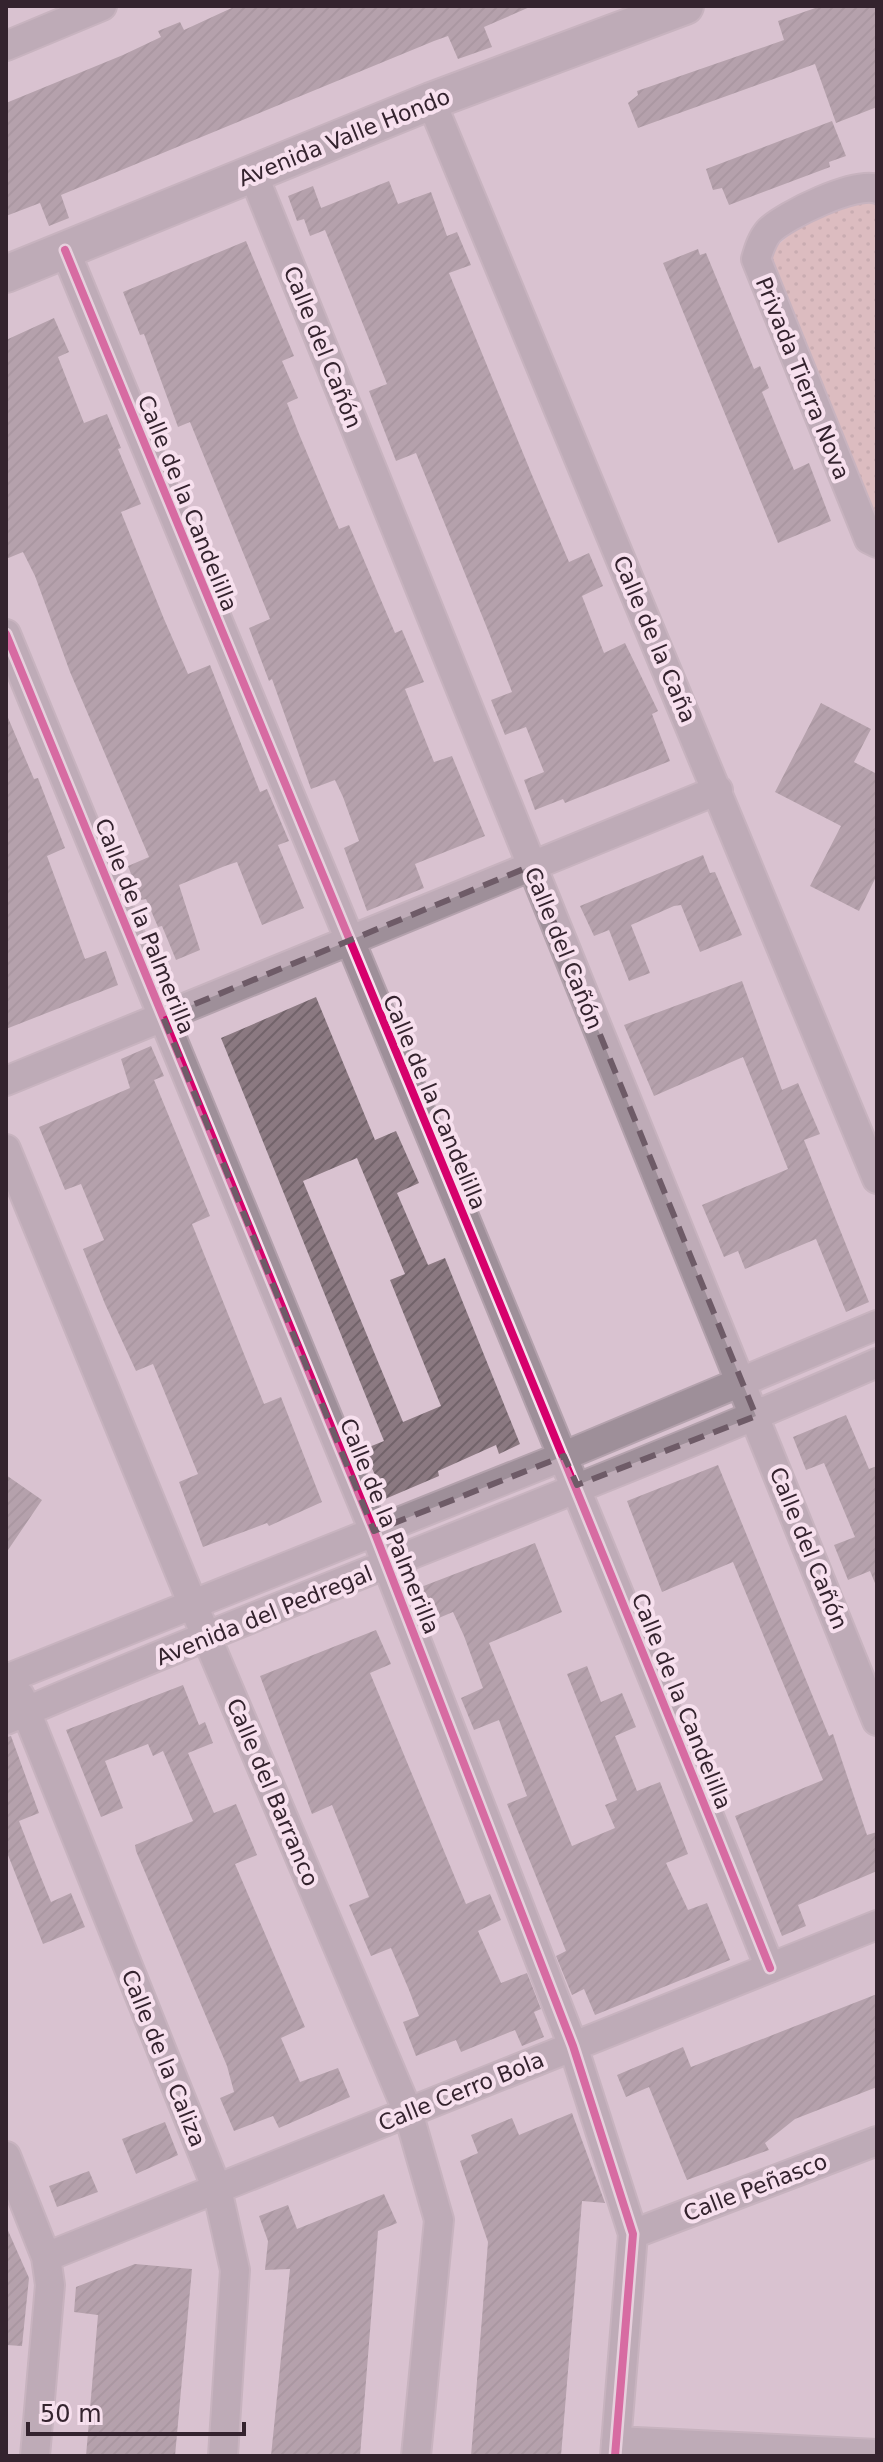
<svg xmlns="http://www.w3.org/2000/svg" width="883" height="2462" font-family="'DejaVu Sans',sans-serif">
<defs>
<pattern id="park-dots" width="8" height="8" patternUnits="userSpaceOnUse" patternTransform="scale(2)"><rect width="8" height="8" fill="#e0b3ad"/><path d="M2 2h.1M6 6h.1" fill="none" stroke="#b6918d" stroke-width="1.8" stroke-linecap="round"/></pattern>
<pattern id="building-hatch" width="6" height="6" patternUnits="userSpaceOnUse" patternTransform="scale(2)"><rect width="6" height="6" fill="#8b7981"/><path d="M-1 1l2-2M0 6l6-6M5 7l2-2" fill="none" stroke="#72636a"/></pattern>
</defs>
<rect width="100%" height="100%" fill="#d9c2d0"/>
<!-- park -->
<path fill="url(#park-dots)" d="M 873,193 L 877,204 L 877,542 L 762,259 L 819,209 Z"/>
<!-- building -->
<path fill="url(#building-hatch)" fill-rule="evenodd" d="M 236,6 L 532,6 L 484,27 L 492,47 L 458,59 L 448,36 L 434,41 L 61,195 L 69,218 L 49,226 L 40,203 L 6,216 L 6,103 L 123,55 L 161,37 L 158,31 L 180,22 L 184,30 Z
M 821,6 L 877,6 L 877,107 L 836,123 L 815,64 L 638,128 L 628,103 L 638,95 L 637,91 L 784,40 L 778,21 Z
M 832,121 L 846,156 L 829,162 L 830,167 L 729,205 L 722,188 L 713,190 L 706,169 Z
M 389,181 L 398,204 L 431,192 L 447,236 L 457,232 L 471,265 L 449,273 L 532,475 L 569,562 L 589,553 L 603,586 L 582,596 L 604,653 L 625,643 L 658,711 L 652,714 L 670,761 L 565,803 L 563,799 L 535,810 L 524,780 L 544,772 L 526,727 L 505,735 L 491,700 L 512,692 L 487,628 L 416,453 L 396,461 L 369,391 L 387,384 L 325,230 L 310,236 L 304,219 L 297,221 L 288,196 L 313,186 L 321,208 Z
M 246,241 L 294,356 L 282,361 L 298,398 L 287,403 L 299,434 L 339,529 L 349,525 L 395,633 L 402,630 L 424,682 L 405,689 L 434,762 L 452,756 L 485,836 L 415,864 L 424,888 L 367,911 L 344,848 L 359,841 L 343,797 L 335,780 L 311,789 L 272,679 L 269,681 L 249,628 L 270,619 L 190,422 L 178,427 L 144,334 L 140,335 L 123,292 Z
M 698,249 L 700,255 L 706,253 L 754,369 L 760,366 L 769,388 L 762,392 L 794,470 L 809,463 L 831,521 L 778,543 L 663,263 Z
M 54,318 L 69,352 L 58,357 L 84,423 L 107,414 L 121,448 L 118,449 L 141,504 L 121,512 L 164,619 L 188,674 L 210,665 L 260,792 L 267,789 L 289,841 L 278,845 L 304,908 L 262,925 L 237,862 L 225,866 L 179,885 L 200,950 L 176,960 L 162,926 L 158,927 L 146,899 L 141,900 L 128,866 L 149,857 L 70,672 L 35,576 L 23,552 L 6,559 L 6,340 Z
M 821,703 L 871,729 L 854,762 L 877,774 L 877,875 L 859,911 L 810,886 L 841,826 L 775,792 Z
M 6,713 L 34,779 L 38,778 L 65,848 L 47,856 L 85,959 L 106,951 L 118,985 L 6,1029 Z
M 703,855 L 710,873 L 715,872 L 742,935 L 700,952 L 681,905 L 674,906 L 631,925 L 650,973 L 629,981 L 609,930 L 594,936 L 580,906 Z
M 742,981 L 782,1090 L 798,1083 L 820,1134 L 804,1140 L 869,1302 L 846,1312 L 816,1239 L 745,1269 L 738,1251 L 724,1257 L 702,1205 L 788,1169 L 743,1057 L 654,1096 L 624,1025 Z
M 316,997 L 375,1140 L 396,1131 L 419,1183 L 397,1193 L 428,1265 L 445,1258 L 520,1444 L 499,1454 L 496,1445 L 438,1471 L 439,1476 L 385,1499 L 364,1449 L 384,1441 L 221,1038 ZM 357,1158 L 405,1274 L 390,1280 L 441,1406 L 403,1422 L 303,1181 Z
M 151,1046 L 164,1076 L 154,1080 L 210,1216 L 192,1224 L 264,1404 L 281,1397 L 322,1502 L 269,1526 L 267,1523 L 203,1547 L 179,1482 L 198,1474 L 153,1364 L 136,1371 L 105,1304 L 83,1249 L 104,1240 L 81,1184 L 65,1190 L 39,1127 L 130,1088 L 121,1059 Z
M 846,1415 L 869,1469 L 877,1466 L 877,1588 L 870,1571 L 848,1580 L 834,1545 L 855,1537 L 824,1463 L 806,1470 L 793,1437 Z
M 718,1465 L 829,1736 L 833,1734 L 867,1835 L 877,1832 L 877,1871 L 798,1905 L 806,1926 L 782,1936 L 735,1816 L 823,1780 L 733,1562 L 662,1592 L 627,1501 Z
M 6,1475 L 42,1500 L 6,1553 Z
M 535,1543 L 562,1612 L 489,1643 L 572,1846 L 615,1828 L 605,1805 L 617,1800 L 567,1674 L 587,1666 L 601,1702 L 622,1693 L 636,1727 L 615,1736 L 637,1791 L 660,1782 L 688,1854 L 666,1863 L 688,1910 L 707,1903 L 730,1960 L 595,2015 L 584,1989 L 572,1995 L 556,1956 L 566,1951 L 507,1804 L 527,1796 L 499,1720 L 474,1730 L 461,1698 L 483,1688 L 464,1636 L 453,1612 L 434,1620 L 421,1587 Z
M 376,1630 L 391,1664 L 370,1673 L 466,1904 L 490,1894 L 501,1920 L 478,1931 L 501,1983 L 527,1973 L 541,2009 L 534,2012 L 544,2037 L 522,2046 L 515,2030 L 461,2052 L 456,2040 L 416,2056 L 403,2022 L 419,2016 L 409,1990 L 391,1948 L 371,1956 L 349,1905 L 369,1897 L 332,1805 L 312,1814 L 260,1676 Z
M 183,1685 L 199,1725 L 205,1722 L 213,1743 L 188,1753 L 214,1813 L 236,1804 L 257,1855 L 235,1864 L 305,2027 L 281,2038 L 300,2082 L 338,2068 L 350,2097 L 279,2128 L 273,2116 L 234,2131 L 220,2098 L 234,2092 L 227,2066 L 136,1851 L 135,1845 L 193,1821 L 163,1751 L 153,1756 L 148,1744 L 105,1761 L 123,1808 L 101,1817 L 66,1730 Z
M 11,1736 L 39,1813 L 19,1821 L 36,1865 L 51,1902 L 71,1893 L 85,1927 L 43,1944 L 6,1850 L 6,1737 Z
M 877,1994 L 877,2087 L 795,2119 L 765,2143 L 769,2150 L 687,2180 L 649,2087 L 626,2097 L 617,2075 L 683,2047 L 691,2067 Z
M 572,2113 L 605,2203 L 582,2201 L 561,2456 L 471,2456 L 488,2242 L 460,2161 L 478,2153 L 471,2135 L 512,2118 L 519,2135 Z
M 165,2122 L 178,2155 L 136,2174 L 122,2139 Z
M 89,2171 L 98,2192 L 57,2207 L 49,2186 Z
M 384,2194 L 397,2223 L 378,2231 L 360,2456 L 271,2456 L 290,2269 L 265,2270 L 268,2241 L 259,2216 L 288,2205 L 297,2229 Z
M 6,2226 L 29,2278 L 22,2346 L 6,2345 Z
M 135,2264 L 192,2269 L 175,2456 L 86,2456 L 98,2315 L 74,2312 L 76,2287 Z"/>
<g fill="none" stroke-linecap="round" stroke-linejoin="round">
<defs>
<path id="minor" d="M 6,46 L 102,6
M 431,101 L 877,1179
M 253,174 L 877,1721
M 877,189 C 856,181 785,215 769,231 C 762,239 759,249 756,259 L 869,539 L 877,543
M 65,250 C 300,823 540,1393 770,1968
M 6,634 L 374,1531 L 573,2046 L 633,2234 L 615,2456
M 6,1081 L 718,790
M 6,1149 L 193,1605 L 408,2112 L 439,2220 L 416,2456
M 6,1679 L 564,1456 L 877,1325
M 20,1696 L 217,2189 L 235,2270 L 223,2456
M 6,1720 C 294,1596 590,1489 877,1363
M 6,2156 L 46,2257 L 50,2285 L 35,2456
M 633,2234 L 877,2141
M 46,2257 L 877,1925
M 616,2441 L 877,2454"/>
<path id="tertiary" d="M 6,274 L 431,101 L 685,6"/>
</defs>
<!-- minor casing -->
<use href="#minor" stroke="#b3a1ac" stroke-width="32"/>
<!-- tertiary casing -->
<use href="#tertiary" stroke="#b3a1ac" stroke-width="40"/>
<!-- minor -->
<use href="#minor" stroke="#9e8f99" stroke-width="28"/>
<!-- tertiary -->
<use href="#tertiary" stroke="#9e8f99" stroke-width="36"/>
<defs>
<path id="cycleway" d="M 65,250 C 300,823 540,1393 770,1968
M 6,634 L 374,1531 L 573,2046 L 633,2234 L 615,2456"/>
</defs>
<!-- cycleway casing -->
<use href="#cycleway" stroke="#f7e0ee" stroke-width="13"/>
<!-- cycleway -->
<use href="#cycleway" stroke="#d6006c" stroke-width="8"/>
</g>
<!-- marked area -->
<path d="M0 0H883V2462H0ZM 531,866 L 756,1416 L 577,1485 L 564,1456 L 374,1531 L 163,1017 Z" fill="#d9c2d0" fill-opacity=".55" fill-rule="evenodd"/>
<path fill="none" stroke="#6e5b67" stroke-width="6" stroke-dasharray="16 10" stroke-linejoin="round" d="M 531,866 L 756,1416 L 577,1485 L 564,1456 L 374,1531 L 163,1017 Z"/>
<g text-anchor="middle" stroke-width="8" stroke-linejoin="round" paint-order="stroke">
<!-- street labels -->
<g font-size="22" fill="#34232e" stroke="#f7e0ee">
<text transform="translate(344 137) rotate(-22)" y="8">Avenida Valle Hondo</text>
<text transform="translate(323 347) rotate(68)" y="8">Calle del Cañón</text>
<text transform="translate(803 378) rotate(68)" y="8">Privada Tierra Nova</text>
<text transform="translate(188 503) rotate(68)" y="8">Calle de la Candelilla</text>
<text transform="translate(655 639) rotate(67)" y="8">Calle de la Caña</text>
<text transform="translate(145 926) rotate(68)" y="8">Calle de la Palmerilla</text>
<text transform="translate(564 948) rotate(68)" y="8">Calle del Cañón</text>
<text transform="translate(435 1102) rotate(67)" y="8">Calle de la Candelilla</text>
<text transform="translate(390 1526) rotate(68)" y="8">Calle de la Palmerilla</text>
<text transform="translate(809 1548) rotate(68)" y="8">Calle del Cañón</text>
<text transform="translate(264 1615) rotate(-22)" y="8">Avenida del Pedregal</text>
<text transform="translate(682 1701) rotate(68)" y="8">Calle de la Candelilla</text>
<text transform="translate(273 1792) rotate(67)" y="8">Calle del Barranco</text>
<text transform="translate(164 2058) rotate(68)" y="8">Calle de la Caliza</text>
<text transform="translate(461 2091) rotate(-22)" y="8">Calle Cerro Bola</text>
<text transform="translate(755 2187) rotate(-21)" y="8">Calle Peñasco</text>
</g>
</g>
<!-- border -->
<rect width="883" height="2462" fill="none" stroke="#34232e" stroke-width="16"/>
<!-- scale -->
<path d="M28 2422v12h216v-12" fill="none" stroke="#34232e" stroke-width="4"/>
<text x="40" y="2422" font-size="24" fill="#34232e" stroke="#f7e0ee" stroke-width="6" paint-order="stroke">50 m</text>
</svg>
